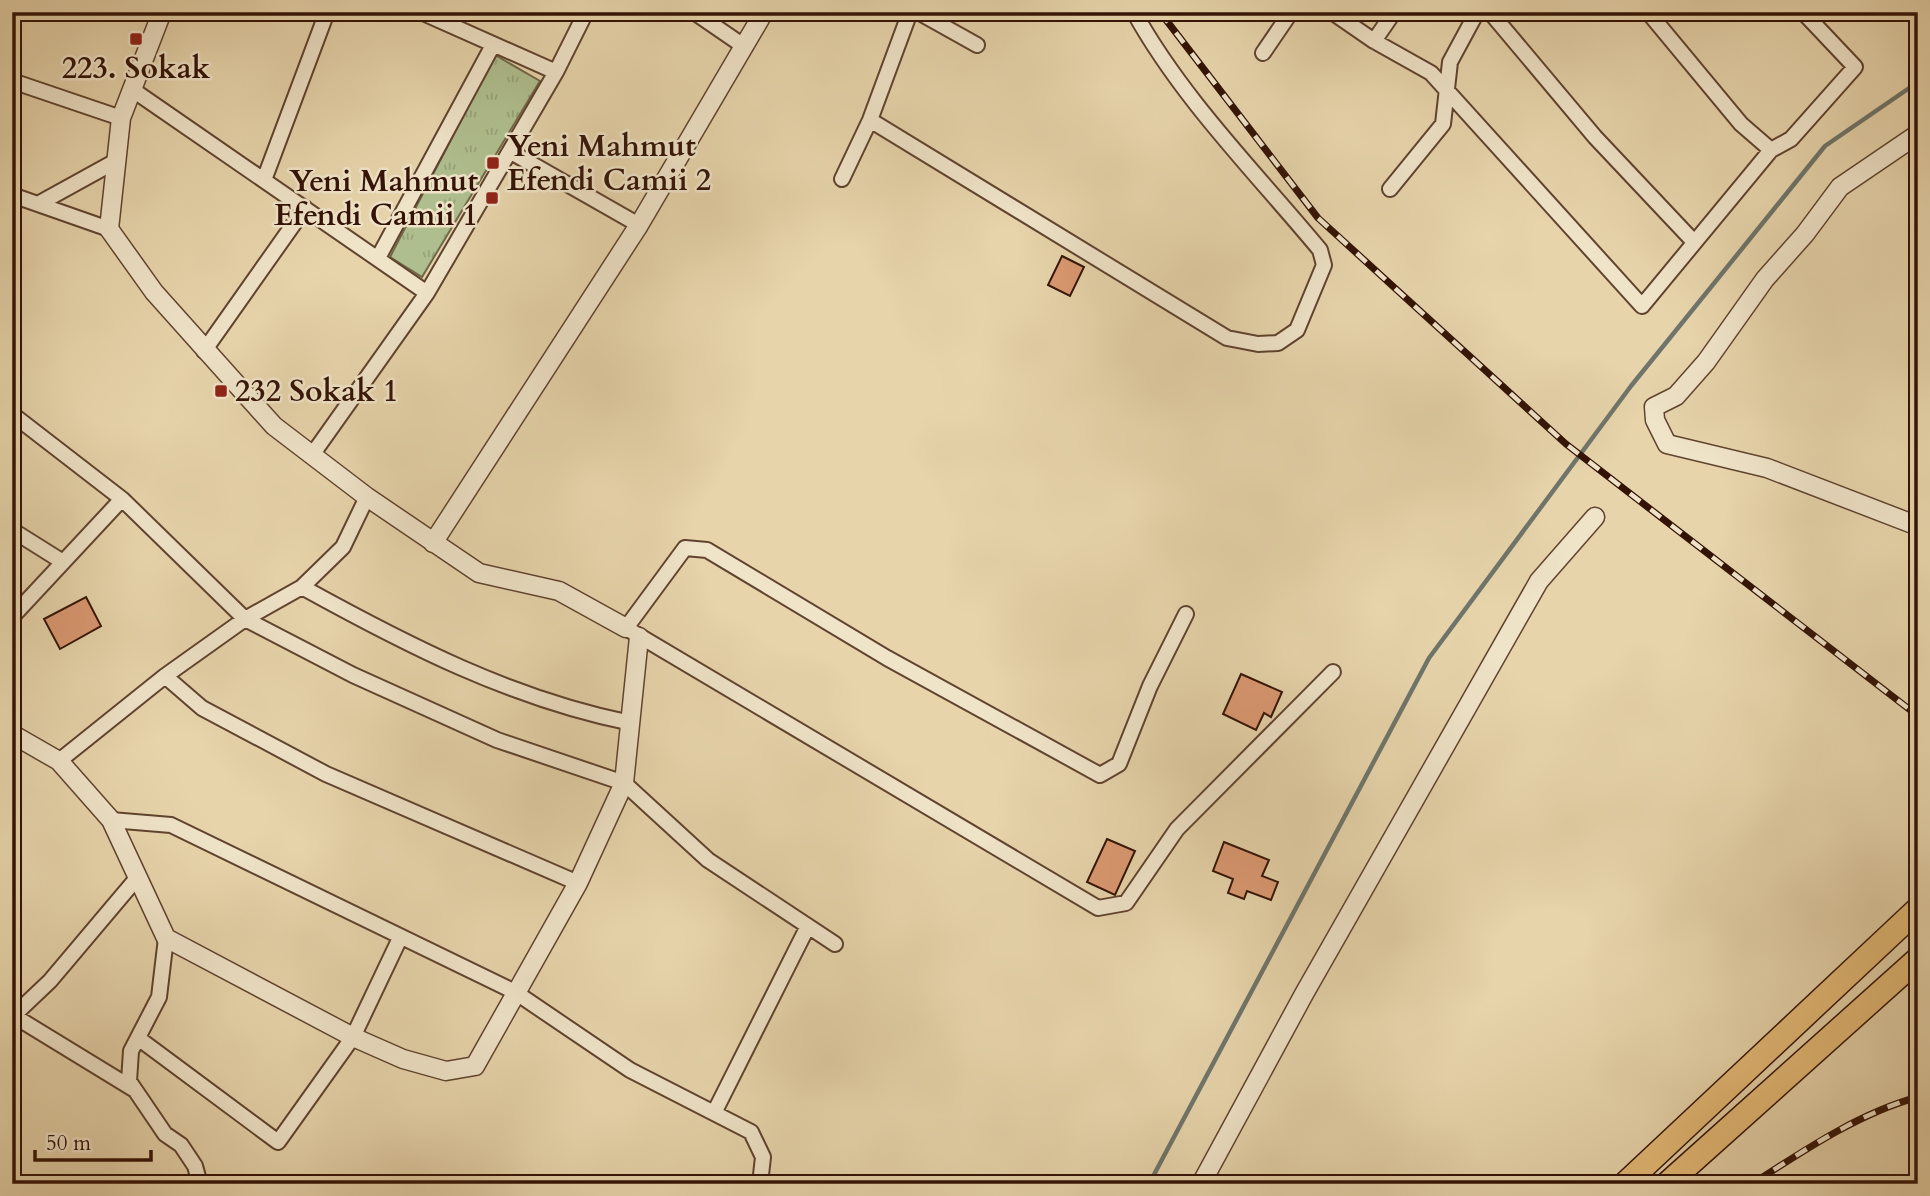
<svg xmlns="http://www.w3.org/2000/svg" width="1930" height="1196" font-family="Cardo,serif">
<defs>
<pattern id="park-tufts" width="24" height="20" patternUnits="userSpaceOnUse" patternTransform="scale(1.75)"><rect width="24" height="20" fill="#afbe8e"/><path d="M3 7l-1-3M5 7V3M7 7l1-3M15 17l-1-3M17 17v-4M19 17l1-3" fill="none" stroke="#97a279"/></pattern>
</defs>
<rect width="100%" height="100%" fill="#e7d4ab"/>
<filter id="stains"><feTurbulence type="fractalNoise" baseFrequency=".00286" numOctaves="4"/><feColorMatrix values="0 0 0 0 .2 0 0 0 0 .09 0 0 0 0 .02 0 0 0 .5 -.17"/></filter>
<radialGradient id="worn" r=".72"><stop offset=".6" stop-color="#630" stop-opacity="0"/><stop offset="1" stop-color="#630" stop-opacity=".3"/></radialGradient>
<!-- park -->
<path fill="url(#park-tufts)" stroke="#71684a" stroke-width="2" d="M 495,55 L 540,81 L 422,277 L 390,257 Z"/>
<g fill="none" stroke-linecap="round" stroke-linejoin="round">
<!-- stream -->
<path stroke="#6f756b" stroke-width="4.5" d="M 1149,1184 L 1429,658 L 1631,386 L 1825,146 L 1918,82"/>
</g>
<!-- building -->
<path fill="#db9972" stroke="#331306" stroke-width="2" d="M 1062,256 L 1084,267 L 1070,296 L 1048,285 Z
M 86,597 L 101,626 L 60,649 L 44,619 Z
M 1241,674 L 1282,692 L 1271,717 L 1264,713 L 1256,730 L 1223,714 Z
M 1107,839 L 1135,851 L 1115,895 L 1087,882 Z
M 1224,842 L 1269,860 L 1262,876 L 1278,882 L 1271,900 L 1247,891 L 1244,899 L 1228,893 L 1233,879 L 1213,871 Z"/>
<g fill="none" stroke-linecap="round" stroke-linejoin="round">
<defs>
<path id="minor" d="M 421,12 L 556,72
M 694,12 L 745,47
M 918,12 L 977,45
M 1332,12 L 1374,41 L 1431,73 L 1642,306 L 1771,150 L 1791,139 L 1855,67 L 1803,12
M 1490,12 L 1595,137 L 1694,242
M 1648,12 L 1741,124 L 1771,150
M 1374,41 L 1394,12
M 1263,53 L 1291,12
M 12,81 L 121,118
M 133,90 L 427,293
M 870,120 L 1227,338 L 1258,344 L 1278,343 L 1297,330 L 1324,265 L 1320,250 C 1257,174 1182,99 1134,12
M 511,152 L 639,225
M 842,179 L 870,120 L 910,12
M 264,180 L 327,12
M 1390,189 L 1443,124 L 1450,62 L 1477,12
M 12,195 L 109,229
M 38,204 L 116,161
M 378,258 L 493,45
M 204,351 L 305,208
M 12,414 L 122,499 L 245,619 L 353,675 L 497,740 L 624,783 L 708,860 L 835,944
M 312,455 L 427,293 L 556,72 L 586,12
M 12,530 L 63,562
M 302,587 C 407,645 512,699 631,723
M 1186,614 L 1150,686 L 1119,764 L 1100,775 L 887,658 L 707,550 L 685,548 L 626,628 L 1098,908 L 1126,903 L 1177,829 L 1333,672
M 12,617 L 122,499
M 165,676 L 202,708 L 326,774 L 578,883
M 59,761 L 165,676 L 245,619 L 302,587 L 343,547 L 367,497
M 111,820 L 171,825 L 515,992 L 630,1070 L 751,1132 L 763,1157 L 760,1184
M 166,938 L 159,997 L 131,1051 L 129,1081 L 165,1134 L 181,1145 L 195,1166 L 200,1184
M 14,1016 L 135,1090
M 12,1017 L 50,981 L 137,878
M 138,1038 L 278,1142 L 353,1037 L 400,938
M 714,1113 L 808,926"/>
<path id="tertiary" d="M 162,12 L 121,118 L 109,229 L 154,292 L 274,426 L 367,497 L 479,573 L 559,591 L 626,628
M 1918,134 L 1840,187 L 1805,234 L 1765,279 L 1706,362 L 1676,396 L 1654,407 L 1655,420 L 1667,444 L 1767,468 L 1918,526
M 433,543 L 639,225 L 764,12
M 12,734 L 59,761 L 111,820 L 166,938 L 353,1037 L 403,1059 L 446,1071 L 475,1066 L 578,883 L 624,783 L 639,637
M 1201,1184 L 1304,994 L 1539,581 L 1595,517"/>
<path id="trunk" d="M 1625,1184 L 1918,909
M 1667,1184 L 1918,959"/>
</defs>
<!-- minor casing -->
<use href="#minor" stroke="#60432f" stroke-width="18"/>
<!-- tertiary casing -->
<use href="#tertiary" stroke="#60432f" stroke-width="21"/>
<!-- trunk casing -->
<use href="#trunk" stroke="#331306" stroke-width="26"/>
<!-- minor -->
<use href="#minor" stroke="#efe3c8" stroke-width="14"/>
<!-- tertiary -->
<use href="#tertiary" stroke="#efe3c8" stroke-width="18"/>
<!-- trunk -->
<use href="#trunk" stroke="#e4ba76" stroke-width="23"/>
<defs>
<path id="rail" d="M 1160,12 L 1318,218 L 1566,444 L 1918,716
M 1752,1184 C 1803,1151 1859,1113 1918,1097"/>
</defs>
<!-- rail casing -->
<use href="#rail" stroke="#331306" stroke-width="7"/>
<!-- rail -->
<use href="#rail" stroke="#efe3c8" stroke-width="4.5" stroke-dasharray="13" stroke-linecap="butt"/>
</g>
<!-- markers -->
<g fill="#8f2418" stroke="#efe3c8" stroke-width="2.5">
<rect x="129" y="32" width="14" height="14" rx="3.5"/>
<rect x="486" y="156" width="14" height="14" rx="3.5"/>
<rect x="485" y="191" width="14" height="14" rx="3.5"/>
<rect x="214" y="384" width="14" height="14" rx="3.5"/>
</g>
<g text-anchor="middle" stroke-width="5" stroke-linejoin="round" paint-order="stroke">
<!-- poi labels -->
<g font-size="30" font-weight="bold" fill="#331306" stroke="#efe3c8" text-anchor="start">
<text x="136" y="78" text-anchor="middle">223. Sokak</text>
<text x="507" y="156">Yeni Mahmut<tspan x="507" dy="34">Efendi Camii 2</tspan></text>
<text x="478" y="191" text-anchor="end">Yeni Mahmut<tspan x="478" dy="34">Efendi Camii 1</tspan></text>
<text x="235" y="401">232 Sokak 1</text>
</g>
</g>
<!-- margin -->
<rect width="1930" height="1196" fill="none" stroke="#e7d4ab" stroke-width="42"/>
<rect x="14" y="14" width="1902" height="1168" fill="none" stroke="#331306" stroke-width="3.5"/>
<rect x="21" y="21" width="1888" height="1154" fill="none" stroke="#331306" stroke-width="2"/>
<!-- scale -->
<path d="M35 1150v10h116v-10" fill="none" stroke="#331306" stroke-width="3.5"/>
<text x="46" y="1150" font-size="21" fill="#331306" stroke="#efe3c8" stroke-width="5" paint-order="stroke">50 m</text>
<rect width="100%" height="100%" filter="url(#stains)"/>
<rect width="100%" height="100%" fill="url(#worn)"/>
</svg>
